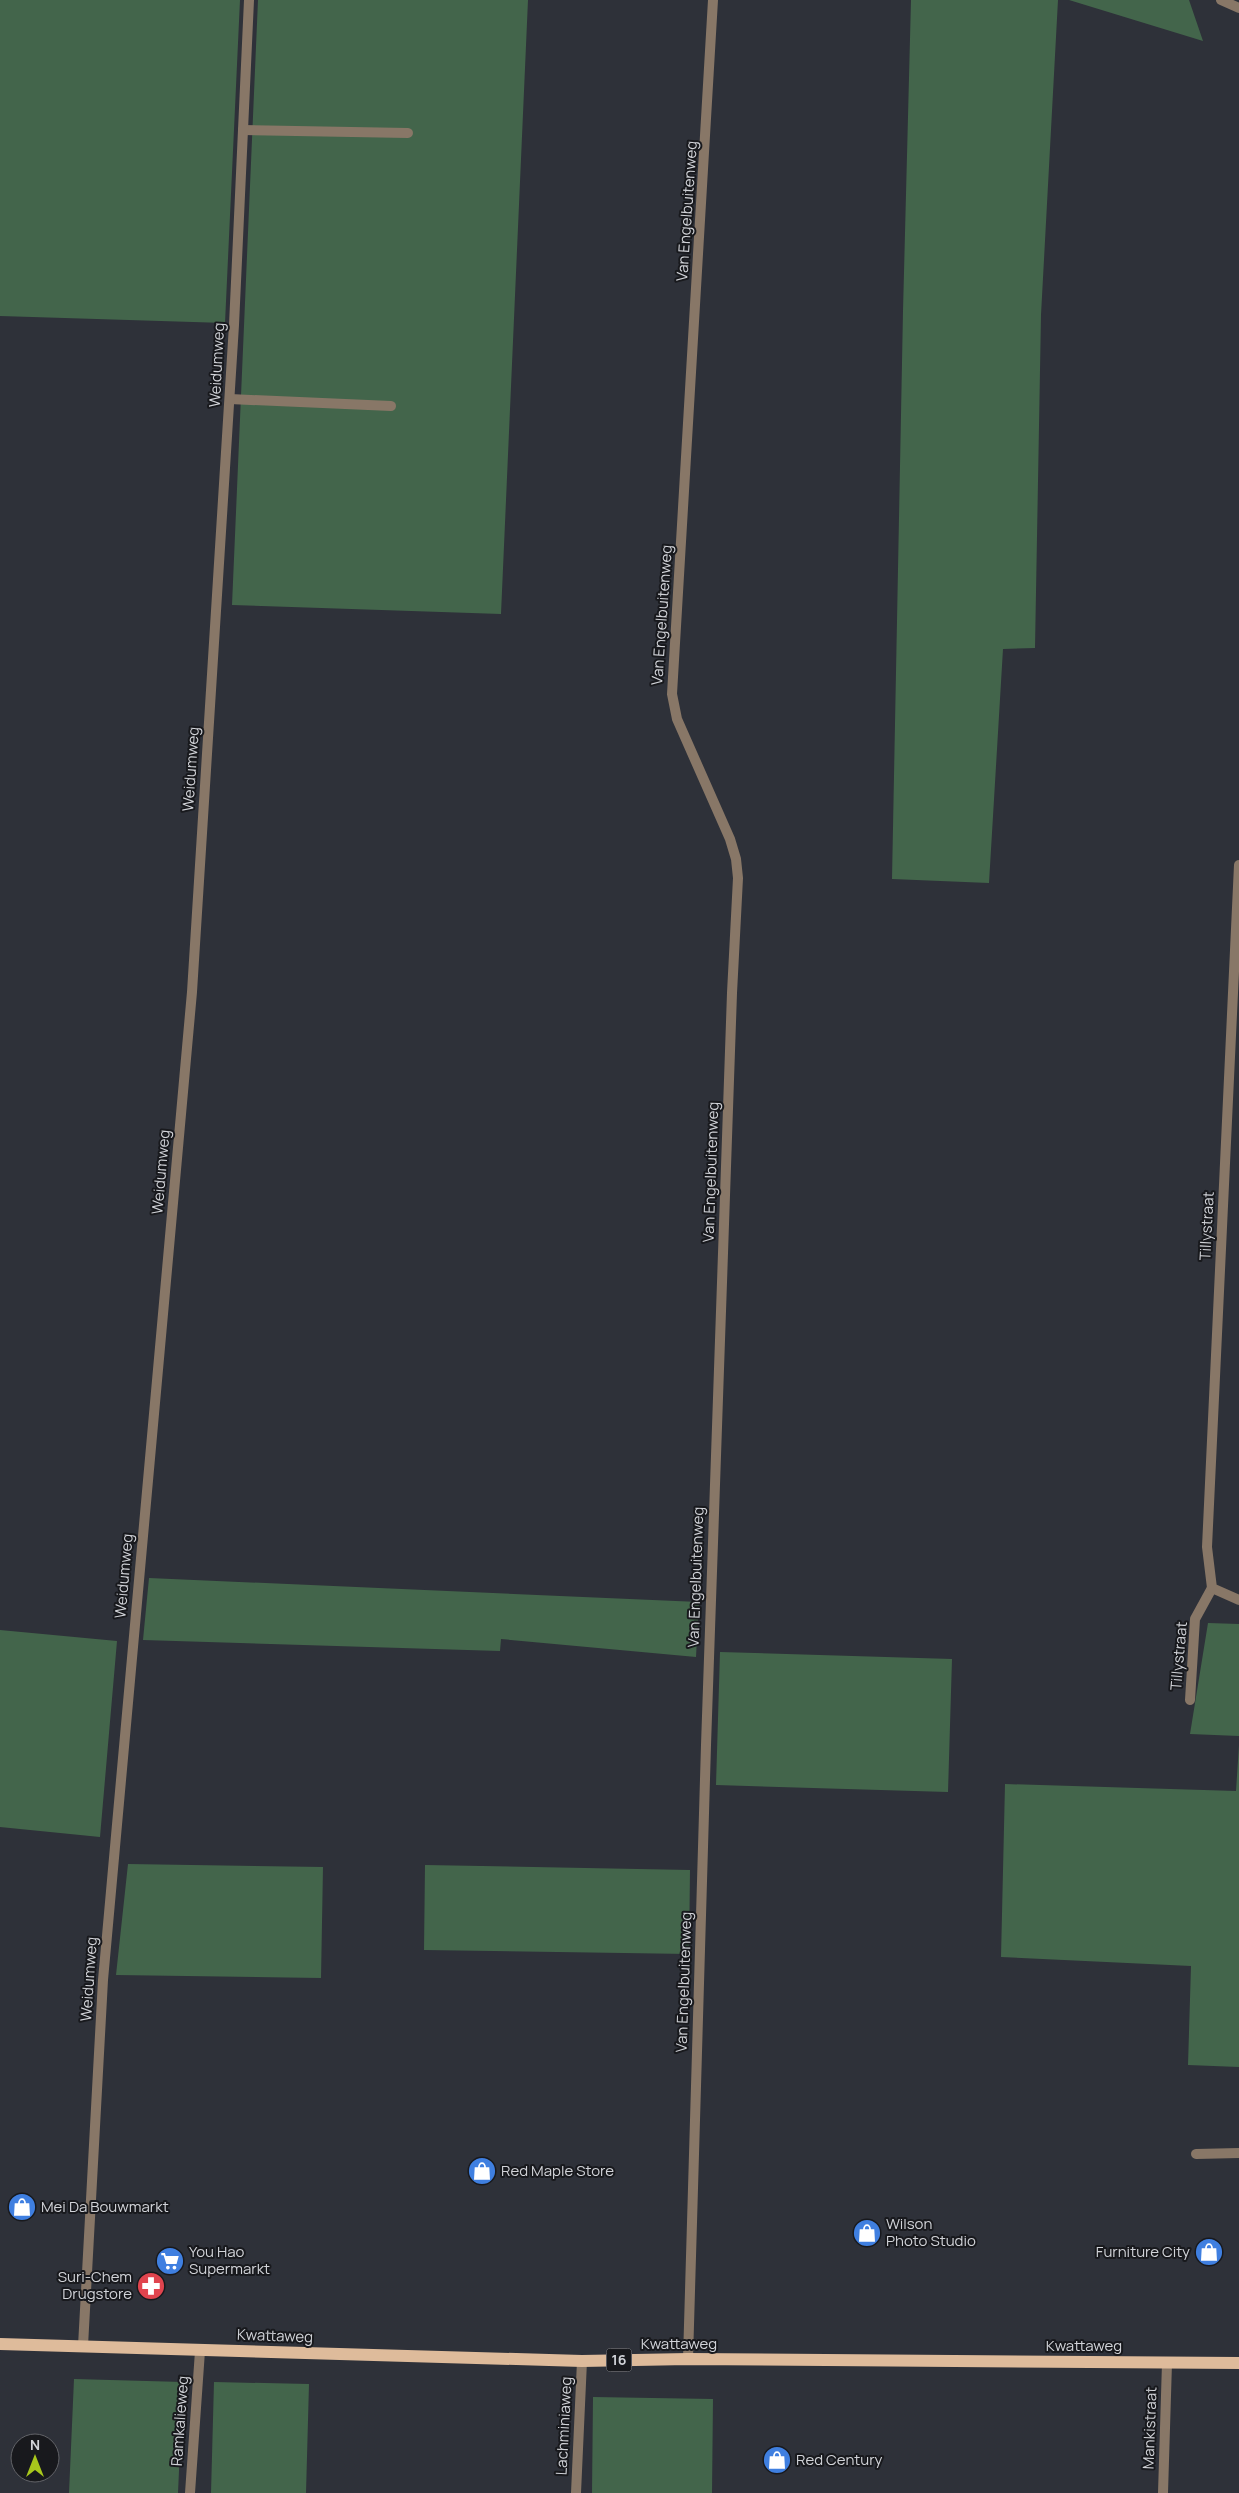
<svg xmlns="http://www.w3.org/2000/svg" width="1239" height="2493" font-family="Manrope,sans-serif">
<rect width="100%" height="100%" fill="#2e3139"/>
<!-- green -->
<path fill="#43654b" d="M 0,0 L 240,0 L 225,323 L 0,316 Z
M 258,0 L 528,0 L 501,614 L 232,605 Z
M 911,0 L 1058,0 L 1041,315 L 1035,648 L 1003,649 L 989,883 L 892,879 L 903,311 Z
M 1069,0 L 1189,0 L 1203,41 Z
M 149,1578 L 699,1602 L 696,1657 L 501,1639 L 500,1651 L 143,1640 Z
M 1208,1623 L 1239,1624 L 1239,1736 L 1190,1734 Z
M 0,1630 L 117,1641 L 100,1837 L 0,1827 Z
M 720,1652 L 952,1659 L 948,1792 L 716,1785 Z
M 1239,1745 L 1239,2067 L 1188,2065 L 1191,1966 L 1001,1957 L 1005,1784 L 1236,1791 Z
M 128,1864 L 323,1867 L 321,1978 L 116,1975 Z
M 425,1865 L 690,1870 L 689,1954 L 424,1950 Z
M 74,2379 L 183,2382 L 178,2493 L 69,2493 Z
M 214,2382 L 309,2384 L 306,2493 L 211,2493 Z
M 593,2397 L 713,2399 L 712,2493 L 592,2493 Z"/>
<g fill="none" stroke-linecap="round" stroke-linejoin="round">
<!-- service -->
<path stroke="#887767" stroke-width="10" d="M 243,130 L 408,133
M 230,399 L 391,406
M 1190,1700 L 1195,1619 L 1212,1588
M 1196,2154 L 1239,2153"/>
<!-- minor -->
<path stroke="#887767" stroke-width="10" d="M 1221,0 L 1239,8
M 1239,865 L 1207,1547 L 1212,1588 L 1239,1600
M 83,2346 L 103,1980 L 192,992 L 234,325 L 249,0
M 688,2359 L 706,1745 L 732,993 L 738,878 L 736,859 L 730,839 L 677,719 L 672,694 L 713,0
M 190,2493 L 200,2351
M 576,2493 L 582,2361
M 1163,2493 L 1167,2363"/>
<!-- primary -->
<path stroke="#debb9b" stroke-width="12" d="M 0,2344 L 582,2361 L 688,2359 L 1239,2363"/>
</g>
<!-- icons -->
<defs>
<symbol id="shop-disc" viewBox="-11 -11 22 22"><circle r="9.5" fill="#3f7fe0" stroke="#18191d"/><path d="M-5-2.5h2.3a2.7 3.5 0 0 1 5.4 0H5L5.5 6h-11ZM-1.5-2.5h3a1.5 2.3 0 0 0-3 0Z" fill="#fff"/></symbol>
<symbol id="supermarket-disc" viewBox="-11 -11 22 22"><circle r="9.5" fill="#3f7fe0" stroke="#18191d"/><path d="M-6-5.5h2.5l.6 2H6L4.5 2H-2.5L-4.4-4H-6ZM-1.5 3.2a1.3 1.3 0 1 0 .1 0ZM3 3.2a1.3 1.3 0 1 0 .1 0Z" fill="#fff"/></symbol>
<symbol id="pharmacy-disc" viewBox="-11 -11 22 22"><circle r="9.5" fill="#e0444e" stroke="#18191d"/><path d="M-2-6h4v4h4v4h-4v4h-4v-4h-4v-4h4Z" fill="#fff"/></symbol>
</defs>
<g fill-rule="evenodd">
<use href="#shop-disc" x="466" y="2155" width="32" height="32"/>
<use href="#shop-disc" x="6" y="2191" width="32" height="32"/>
<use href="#shop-disc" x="851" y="2217" width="32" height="32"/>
<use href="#shop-disc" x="1193" y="2236" width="32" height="32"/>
<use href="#supermarket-disc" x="154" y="2245" width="32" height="32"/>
<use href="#pharmacy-disc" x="135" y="2270" width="32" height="32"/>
<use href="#shop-disc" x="761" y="2444" width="32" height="32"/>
</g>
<g text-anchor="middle" stroke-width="4" stroke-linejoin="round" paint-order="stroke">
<!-- shield labels -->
<rect fill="#18191d" stroke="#9a9ba0" stroke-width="1" x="606.5" y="2348.5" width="25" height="23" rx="4"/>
<g font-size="14" font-weight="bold" fill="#d1d3d8">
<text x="619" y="2365">16</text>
</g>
<!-- street labels -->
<g font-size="15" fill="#d1d3d8" stroke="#18191d">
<text transform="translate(687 211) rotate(-86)" y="5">Van Engelbuitenweg</text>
<text transform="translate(217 365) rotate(-87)" y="5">Weidumweg</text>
<text transform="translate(662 615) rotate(-86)" y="5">Van Engelbuitenweg</text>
<text transform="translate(191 769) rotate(-86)" y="5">Weidumweg</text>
<text transform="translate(161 1172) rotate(-85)" y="5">Weidumweg</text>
<text transform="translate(711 1172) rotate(-88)" y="5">Van Engelbuitenweg</text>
<text transform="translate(1207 1226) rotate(-87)" y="5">Tillystraat</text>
<text transform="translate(124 1576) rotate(-85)" y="5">Weidumweg</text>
<text transform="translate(696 1577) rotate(-88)" y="5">Van Engelbuitenweg</text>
<text transform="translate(1179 1656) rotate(-85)" y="5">Tillystraat</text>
<text transform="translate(89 1979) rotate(-86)" y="5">Weidumweg</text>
<text transform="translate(684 1982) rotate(-88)" y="5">Van Engelbuitenweg</text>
<text transform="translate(275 2336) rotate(2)" y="5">Kwattaweg</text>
<text x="679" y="2349">Kwattaweg</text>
<text x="1084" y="2351">Kwattaweg</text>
<text transform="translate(180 2421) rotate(-86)" y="5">Ramkalieweg</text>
<text transform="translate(564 2426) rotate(-87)" y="5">Lachminiaweg</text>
<text transform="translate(1150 2428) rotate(-88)" y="5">Mankistraat</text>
</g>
<!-- poi labels -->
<g font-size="15" fill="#d1d3d8" stroke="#18191d" text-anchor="start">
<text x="501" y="2176">Red Maple Store</text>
<text x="41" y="2212">Mei Da Bouwmarkt</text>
<text x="886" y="2229">Wilson<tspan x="886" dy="17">Photo Studio</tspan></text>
<text x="189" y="2257">You Hao<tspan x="189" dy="17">Supermarkt</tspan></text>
<text x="1190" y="2257" text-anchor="end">Furniture City</text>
<text x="132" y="2282" text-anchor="end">Suri-Chem<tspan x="132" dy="17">Drugstore</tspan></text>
<text x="796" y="2465">Red Century</text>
</g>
</g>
<!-- north arrow -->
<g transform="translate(35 2458)"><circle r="24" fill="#18191d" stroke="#626368"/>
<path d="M0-4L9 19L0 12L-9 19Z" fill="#a8c71c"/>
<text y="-8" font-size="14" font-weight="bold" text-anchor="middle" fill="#d1d3d8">N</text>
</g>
</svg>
